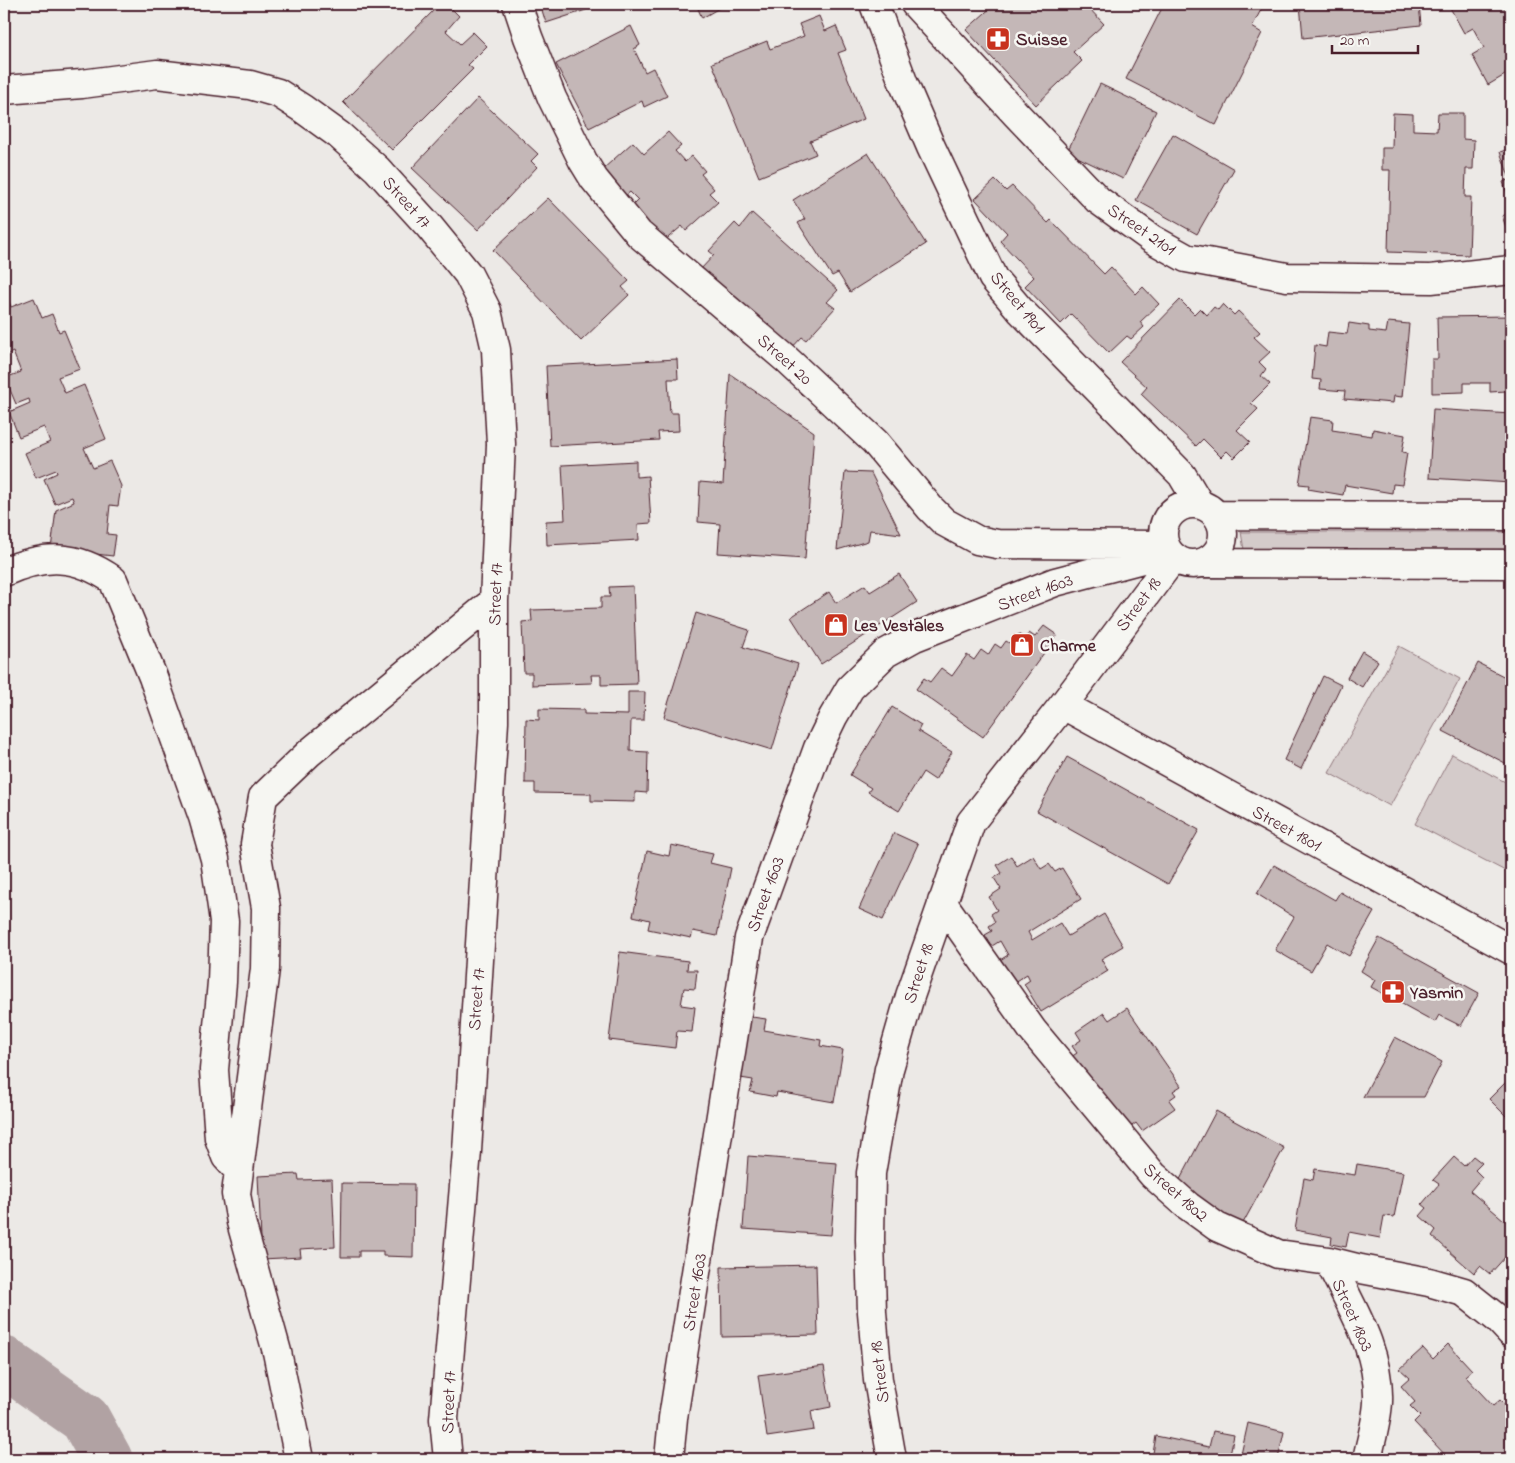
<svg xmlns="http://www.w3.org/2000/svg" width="1515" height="1463" font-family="'Indie Flower',sans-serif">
<rect width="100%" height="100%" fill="#ece9e6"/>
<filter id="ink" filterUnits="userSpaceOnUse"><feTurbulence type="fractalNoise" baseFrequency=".02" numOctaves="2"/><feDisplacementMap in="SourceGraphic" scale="10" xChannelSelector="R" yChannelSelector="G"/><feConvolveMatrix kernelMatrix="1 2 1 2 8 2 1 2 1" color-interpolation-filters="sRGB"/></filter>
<g filter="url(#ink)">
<!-- green -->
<path fill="#d4cbca" stroke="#8f757a" d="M 1241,532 L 1511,532 L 1511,549 L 1244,550 Z
M 1399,646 L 1460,679 L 1390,806 L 1329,773 Z
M 1452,754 L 1511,785 L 1511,874 L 1415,824 Z"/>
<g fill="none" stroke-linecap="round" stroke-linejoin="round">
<!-- river -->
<path stroke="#b1a2a3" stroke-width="51" d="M 4,1362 L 85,1419 L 107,1459"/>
</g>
<!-- building -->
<path fill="#c4b7b7" stroke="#4a1f2b" d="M 440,4 L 447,4 L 459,16 L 446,31 L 460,44 L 473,32 L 487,46 L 468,65 L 473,69 L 392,150 L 343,102 Z
M 540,4 L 584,4 L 586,10 L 546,23 Z
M 696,4 L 726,4 L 702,18 Z
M 995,4 L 1085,4 L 1104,24 L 1073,52 L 1082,61 L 1036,105 L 966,30 Z
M 1164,4 L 1264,4 L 1252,27 L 1262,33 L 1216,125 L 1126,79 Z
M 1300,4 L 1419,4 L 1421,25 L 1303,38 Z
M 1448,4 L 1511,4 L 1511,75 L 1510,72 L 1488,85 L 1472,55 L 1484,48 L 1473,28 L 1464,33 Z
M 819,16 L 825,31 L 836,26 L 846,50 L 838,53 L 864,119 L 810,141 L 816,154 L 759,177 L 712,63 L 767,41 L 770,49 L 804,36 L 799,24 Z
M 631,26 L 640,45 L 634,49 L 645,72 L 653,68 L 667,96 L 644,107 L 642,101 L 589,128 L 556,64 Z
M 1100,84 L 1156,111 L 1123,179 L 1067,152 Z
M 478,98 L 538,154 L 531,161 L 537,167 L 478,230 L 412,168 Z
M 1393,113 L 1413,114 L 1413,130 L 1437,131 L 1438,113 L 1463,113 L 1463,139 L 1474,140 L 1473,169 L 1466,169 L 1465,197 L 1471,197 L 1469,255 L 1388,252 L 1390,170 L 1382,170 L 1382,148 L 1392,148 Z
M 668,132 L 681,146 L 675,151 L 685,162 L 692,156 L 705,171 L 701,174 L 714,189 L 709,193 L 718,202 L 686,231 L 682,226 L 663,242 L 631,207 L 638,200 L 630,192 L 625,196 L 603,169 L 633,142 L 644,154 Z
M 1173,134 L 1234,169 L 1197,234 L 1136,200 Z
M 1511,148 L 1511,205 L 1503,182 L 1510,179 L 1500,152 Z
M 868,153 L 926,244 L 850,292 L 838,273 L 832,276 L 798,223 L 805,219 L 793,200 Z
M 995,180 L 1006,191 L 1012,186 L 1048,223 L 1051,220 L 1104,274 L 1111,267 L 1136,294 L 1143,287 L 1159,304 L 1140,322 L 1144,327 L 1131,339 L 1127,336 L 1109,353 L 1071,314 L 1061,324 L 1025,286 L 1034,277 L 1000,241 L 1007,233 L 975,199 Z
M 548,198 L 629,281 L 622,287 L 629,295 L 581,341 L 493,250 Z
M 1511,212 L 1511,241 L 1502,216 Z
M 752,213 L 838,290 L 827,302 L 835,308 L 806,340 L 802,337 L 790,350 L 700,270 L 714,255 L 709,251 L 735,223 L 740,228 Z
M 4,289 L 11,307 L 34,298 L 42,318 L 52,314 L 59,332 L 64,330 L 80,369 L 58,377 L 65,393 L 84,385 L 106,439 L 84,448 L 93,468 L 110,461 L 121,486 L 118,506 L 110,505 L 107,534 L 116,535 L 113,556 L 51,549 L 56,510 L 74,502 L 72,497 L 55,504 L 44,479 L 57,473 L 56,470 L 36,478 L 25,453 L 50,442 L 44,427 L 19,437 L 9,412 L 30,403 L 29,399 L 16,404 L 5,378 L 21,372 L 13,352 L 4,356 Z
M 1180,300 L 1194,314 L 1200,308 L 1207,315 L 1214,307 L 1218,310 L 1223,304 L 1234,315 L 1238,311 L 1260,332 L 1254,337 L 1270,352 L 1259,362 L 1266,369 L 1261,376 L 1270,384 L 1251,403 L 1258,409 L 1237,430 L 1250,442 L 1234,458 L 1227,451 L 1221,457 L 1203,439 L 1196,446 L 1141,394 L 1147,387 L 1120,362 Z
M 1511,316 L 1511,382 L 1506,382 L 1506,391 L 1490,392 L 1490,383 L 1464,383 L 1464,392 L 1432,393 L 1432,359 L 1438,359 L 1437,317 Z
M 1388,322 L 1409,324 L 1402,397 L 1394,396 L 1393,403 L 1344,399 L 1345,391 L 1320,389 L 1321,380 L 1312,379 L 1315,345 L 1326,347 L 1328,332 L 1347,334 L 1349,323 L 1369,326 L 1369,331 L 1386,333 Z
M 677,359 L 678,379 L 668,379 L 670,413 L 678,413 L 679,431 L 658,432 L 659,440 L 550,446 L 546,366 Z
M 730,374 L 814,432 L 805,559 L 718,553 L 720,524 L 698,522 L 700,482 L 723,484 Z
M 1433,409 L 1511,414 L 1511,483 L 1429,478 Z
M 1310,417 L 1333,420 L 1332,430 L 1372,436 L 1373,429 L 1405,435 L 1402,452 L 1407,453 L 1402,485 L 1393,484 L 1392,493 L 1345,485 L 1343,495 L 1308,489 L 1309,485 L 1299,484 Z
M 636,461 L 636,477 L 648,476 L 651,523 L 638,524 L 639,540 L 547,545 L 546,521 L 565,520 L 562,465 Z
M 845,472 L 871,473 L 901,534 L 870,530 L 868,541 L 837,550 Z
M 899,574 L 917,602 L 821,664 L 791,617 L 829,592 L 836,603 L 865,585 L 870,592 Z
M 633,586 L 637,684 L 601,685 L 601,675 L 591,675 L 592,683 L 532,685 L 532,673 L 524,673 L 522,622 L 532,621 L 531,610 L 601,608 L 601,597 L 610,597 L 609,587 Z
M 696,613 L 749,630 L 743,647 L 798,664 L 772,750 L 664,717 Z
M 1044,626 L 1057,635 L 983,737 L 916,689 L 924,678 L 930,682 L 941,668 L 952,676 L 967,655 L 974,660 L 981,650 L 988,655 L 995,644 L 1001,648 L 1006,641 L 1011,644 L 1019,634 L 1025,638 L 1029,633 L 1035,637 Z
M 1362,651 L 1378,661 L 1362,687 L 1347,678 Z
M 1478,663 L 1511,680 L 1511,766 L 1443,731 Z
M 1323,676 L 1341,685 L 1301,769 L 1284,760 Z
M 628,692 L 645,692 L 644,720 L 631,720 L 630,751 L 648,752 L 647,793 L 635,792 L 635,802 L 591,801 L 591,794 L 535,793 L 535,783 L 525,783 L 526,719 L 539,720 L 539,709 L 584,710 L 584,714 L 628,715 Z
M 892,707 L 921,725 L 918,731 L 952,752 L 935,780 L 923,772 L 899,811 L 868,792 L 871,788 L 850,775 Z
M 1067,757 L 1199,830 L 1168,884 L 1037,811 Z
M 894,833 L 918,844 L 883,920 L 859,909 Z
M 671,845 L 713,854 L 710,863 L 731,868 L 717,936 L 693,931 L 691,938 L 648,929 L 650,920 L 633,916 L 647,851 L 669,856 Z
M 1011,856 L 1017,866 L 1033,856 L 1041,869 L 1049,864 L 1055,872 L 1062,868 L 1081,899 L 1028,932 L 1032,940 L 1060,923 L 1068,936 L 1104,914 L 1123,946 L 1101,959 L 1108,971 L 1041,1012 L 1024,984 L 1030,980 L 1027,974 L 1014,982 L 1000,960 L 1008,955 L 1000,941 L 992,946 L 985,935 L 992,931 L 989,926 L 995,922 L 991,914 L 997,910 L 989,897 L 1001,889 L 994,878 L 1002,873 L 997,865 Z
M 1274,865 L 1335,900 L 1340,892 L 1374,912 L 1349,956 L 1327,943 L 1311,971 L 1275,950 L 1294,917 L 1257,894 Z
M 1379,938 L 1479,993 L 1461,1026 L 1439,1015 L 1435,1022 L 1371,987 L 1375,980 L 1361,971 Z
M 620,952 L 688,961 L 687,970 L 697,970 L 695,989 L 684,988 L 681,1005 L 695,1007 L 692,1032 L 677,1031 L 675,1048 L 609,1040 Z
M 1127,1008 L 1181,1086 L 1173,1091 L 1176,1095 L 1169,1100 L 1175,1108 L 1142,1131 L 1136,1123 L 1128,1129 L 1096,1084 L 1092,1087 L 1071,1057 L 1077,1053 L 1072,1046 L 1081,1040 L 1076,1032 L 1104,1013 L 1109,1020 Z
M 745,1016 L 766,1019 L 764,1030 L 821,1040 L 820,1046 L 843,1050 L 834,1102 L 777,1092 L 776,1097 L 750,1092 L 753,1080 L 734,1077 Z
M 1395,1037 L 1442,1062 L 1424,1097 L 1363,1097 Z
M 1511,1077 L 1511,1121 L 1489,1099 Z
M 1216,1111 L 1284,1148 L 1242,1225 L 1175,1189 Z
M 748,1156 L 837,1163 L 831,1235 L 743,1229 Z
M 1473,1156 L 1482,1163 L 1475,1170 L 1482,1177 L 1470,1191 L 1511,1226 L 1511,1237 L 1507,1242 L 1511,1246 L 1511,1258 L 1507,1255 L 1490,1274 L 1480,1266 L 1474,1273 L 1432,1236 L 1436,1230 L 1420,1216 L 1427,1208 L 1422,1204 L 1439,1184 L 1433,1180 L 1454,1157 L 1464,1166 Z
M 1357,1164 L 1403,1172 L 1394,1217 L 1384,1216 L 1380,1238 L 1349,1232 L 1346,1247 L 1331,1244 L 1332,1237 L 1295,1230 L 1304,1178 L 1313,1180 L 1315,1169 L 1355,1175 Z
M 298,1174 L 299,1180 L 332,1179 L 335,1247 L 300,1249 L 301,1257 L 262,1259 L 258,1176 Z
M 342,1183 L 414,1184 L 413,1257 L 383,1256 L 383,1251 L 359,1251 L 359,1257 L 341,1257 Z
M 816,1265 L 818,1335 L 722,1337 L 721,1267 Z
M 1448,1344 L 1472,1370 L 1465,1376 L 1493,1406 L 1500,1400 L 1511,1411 L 1511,1455 L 1506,1459 L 1449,1459 L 1414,1422 L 1420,1416 L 1410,1406 L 1415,1402 L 1401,1386 L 1410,1378 L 1400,1369 L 1423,1348 L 1433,1359 Z
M 824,1366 L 831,1407 L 811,1411 L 814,1430 L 767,1437 L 758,1375 Z
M 1248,1423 L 1284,1432 L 1278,1459 L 1240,1459 Z
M 1213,1431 L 1234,1435 L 1229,1459 L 1152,1459 L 1156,1436 L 1209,1447 Z"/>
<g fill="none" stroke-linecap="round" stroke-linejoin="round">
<defs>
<path id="minor" d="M 517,4 L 528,37 L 552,98 L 583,161 L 594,179 L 639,234 L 786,359 L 875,442 L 930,508 L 944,522 L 977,540 L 997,544 L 1162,545
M 874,4 L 903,82 L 931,147 L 993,278 L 1021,311 L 1182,475 L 1200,505
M 915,4 L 1016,114 L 1098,200 L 1152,239 L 1186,258 L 1287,277 L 1431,279 L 1511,270
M 4,90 L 82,84 L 157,74 L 250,85 L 278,93 L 303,109 L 339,135 L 377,169 L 428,225 L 468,274 L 487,311 L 496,350 L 501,444 L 494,601 L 494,722 L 467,1151 L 444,1419 L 448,1459
M1163 534a30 30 0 1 1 60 0a30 30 0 1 1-60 0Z
M 1216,515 L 1511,516
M 1203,563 L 1511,564
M 4,572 C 45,554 76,554 113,580 L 153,677 L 203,817 L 215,859 L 224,921 L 222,982 L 214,1070 L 219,1138 L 226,1157 L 239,1171
M 1063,705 L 1511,950
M 942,902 L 1033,1031 L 1153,1175 L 1188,1206 L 1217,1227 L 1278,1254 L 1329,1261 L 1361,1269 L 1429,1282 L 1464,1292 L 1498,1319 L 1511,1333
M 1329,1261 C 1351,1307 1380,1350 1378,1402 C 1377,1421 1371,1441 1367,1459
M 299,1459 L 277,1352 L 241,1222 L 236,1194 L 265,969 L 266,908 L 255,844 L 263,797 L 309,753 L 494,601
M 669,1459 L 673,1418 L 749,938 L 818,748 L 833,717 L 850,688 L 886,653 L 915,637 L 1055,582 L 1169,552
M 892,1459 L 878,1380 L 872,1312 L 870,1239 L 871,1173 L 889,1069 L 910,996 L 971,822 L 1063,705 L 1174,557"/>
</defs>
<!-- minor casing -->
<use href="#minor" stroke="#4a1f2b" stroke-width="31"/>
<!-- minor -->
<use href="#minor" stroke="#f6f6f2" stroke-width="28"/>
</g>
</g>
<!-- icons -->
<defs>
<symbol id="pharmacy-square" viewBox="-11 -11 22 22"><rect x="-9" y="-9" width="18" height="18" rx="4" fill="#c8321e" stroke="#f6f6f2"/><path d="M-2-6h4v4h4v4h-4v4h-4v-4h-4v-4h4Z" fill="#fff"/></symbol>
<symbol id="shop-square" viewBox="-11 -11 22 22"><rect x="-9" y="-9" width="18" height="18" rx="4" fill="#c8321e" stroke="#f6f6f2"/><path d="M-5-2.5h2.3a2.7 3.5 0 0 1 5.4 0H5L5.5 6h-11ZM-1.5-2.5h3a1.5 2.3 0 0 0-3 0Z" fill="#fff"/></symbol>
</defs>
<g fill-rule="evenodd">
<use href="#pharmacy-square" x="984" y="25" width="28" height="28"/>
<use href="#shop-square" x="822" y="611" width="28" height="28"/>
<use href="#shop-square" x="1008" y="631" width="28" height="28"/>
<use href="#pharmacy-square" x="1379" y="978" width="28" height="28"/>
</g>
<g text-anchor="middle" stroke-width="5" stroke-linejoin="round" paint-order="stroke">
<!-- poi labels -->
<g font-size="18" font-weight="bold" fill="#4a1f2b" stroke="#f6f6f2" text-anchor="start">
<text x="1016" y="45">Suisse</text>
<text x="854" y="631">Les Vestales</text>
<text x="1040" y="651">Charme</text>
<text x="1410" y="998">Yasmin</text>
</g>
<!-- street labels -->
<g font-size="18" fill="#4a1f2b" stroke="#f6f6f2">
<text transform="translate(407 202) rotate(48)" y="6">Street 17</text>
<text transform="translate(1142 229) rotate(34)" y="6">Street 2101</text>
<text transform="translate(1018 302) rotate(50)" y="6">Street 1901</text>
<text transform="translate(785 359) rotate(42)" y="6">Street 20</text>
<text transform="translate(1035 592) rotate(-20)" y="6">Street 1603</text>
<text transform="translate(495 594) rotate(-88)" y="6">Street 17</text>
<text transform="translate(1138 604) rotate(-53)" y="6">Street 18</text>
<text transform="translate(1287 828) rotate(29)" y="6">Street 1801</text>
<text transform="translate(765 894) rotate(-70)" y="6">Street 1603</text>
<text transform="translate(918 973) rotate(-72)" y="6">Street 18</text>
<text transform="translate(476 999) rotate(-86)" y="6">Street 17</text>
<text transform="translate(1176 1192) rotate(41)" y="6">Street 1802</text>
<text transform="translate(694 1292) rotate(-81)" y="6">Street 1603</text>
<text transform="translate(1353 1315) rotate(66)" y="6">Street 1803</text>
<text transform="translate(879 1372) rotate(-97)" y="6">Street 18</text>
<text transform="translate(448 1402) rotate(-88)" y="6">Street 17</text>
</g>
</g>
<!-- margin -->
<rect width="1515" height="1463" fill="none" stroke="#f6f6f2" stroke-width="20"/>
<rect x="10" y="10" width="1495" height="1443" fill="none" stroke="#4a1f2b" stroke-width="2" filter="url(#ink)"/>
<!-- scale -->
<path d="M1332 45v8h86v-8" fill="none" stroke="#4a1f2b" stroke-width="2.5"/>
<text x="1340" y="45" font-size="15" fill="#4a1f2b" stroke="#f6f6f2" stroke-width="4" paint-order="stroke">20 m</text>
</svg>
